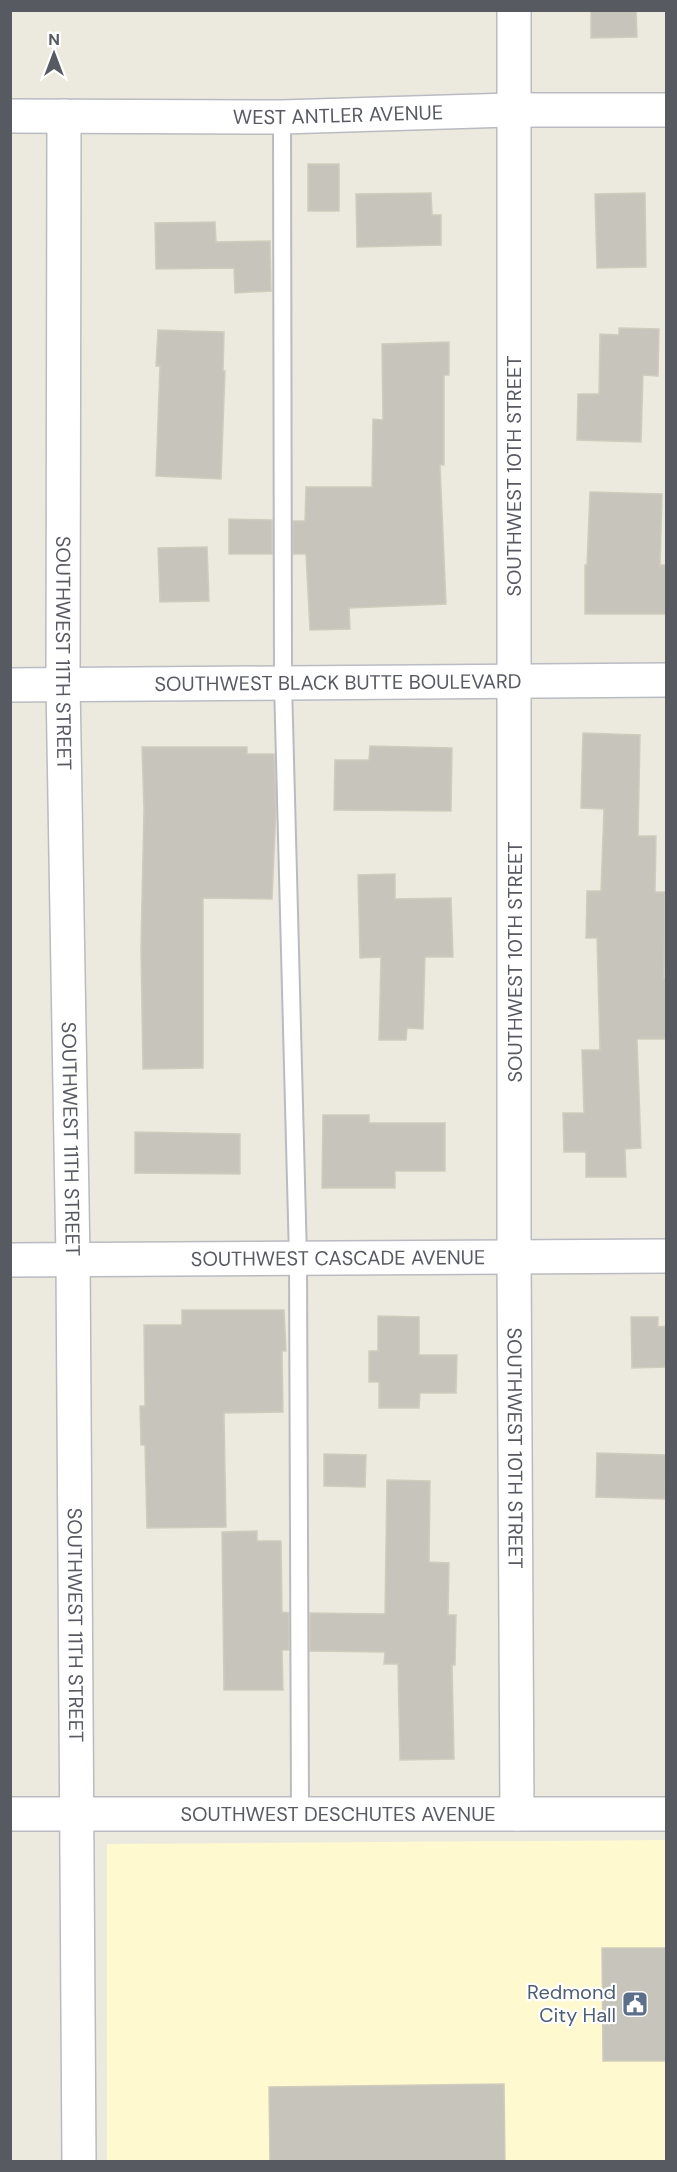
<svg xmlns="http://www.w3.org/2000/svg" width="677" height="2172" font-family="'DM Sans',sans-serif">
<rect width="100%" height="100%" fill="#eceade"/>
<!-- commercial -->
<path fill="#fff9d0" d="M 666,1840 L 666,2161 L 107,2161 L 107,1844 Z"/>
<!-- building -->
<path fill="#c6c4bb" stroke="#d0ccbd" stroke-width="1.5" d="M 591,10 L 636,10 L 637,37 L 591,38 Z
M 308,164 L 339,164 L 339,211 L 308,211 Z
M 431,193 L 432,215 L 441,215 L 441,245 L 357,247 L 356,194 Z
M 645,193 L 646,267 L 597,268 L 595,194 Z
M 215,222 L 216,242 L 270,241 L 271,291 L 235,293 L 234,268 L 156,269 L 155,223 Z
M 619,328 L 659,329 L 658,376 L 643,375 L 641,442 L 577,440 L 578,394 L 599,394 L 600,334 L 619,335 Z
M 158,330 L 224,332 L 223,371 L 225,371 L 221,479 L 156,476 L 160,366 L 156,366 Z
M 449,342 L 449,375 L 444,375 L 444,465 L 440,465 L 446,604 L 349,608 L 350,629 L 310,630 L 306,554 L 293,554 L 293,521 L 305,521 L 306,487 L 372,487 L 373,419 L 383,420 L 382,344 Z
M 590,492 L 662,494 L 660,565 L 666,565 L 666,614 L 585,614 L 585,565 L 587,565 Z
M 229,519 L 272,520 L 272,554 L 229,554 Z
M 207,547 L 209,601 L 160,602 L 158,548 Z
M 583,733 L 640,735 L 638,836 L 656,836 L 655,892 L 665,892 L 664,978 L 666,978 L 666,1039 L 637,1039 L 641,1148 L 625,1149 L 626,1177 L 586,1177 L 586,1152 L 564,1152 L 563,1113 L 584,1113 L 582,1050 L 600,1050 L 597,938 L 586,938 L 587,891 L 601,891 L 604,809 L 581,808 Z
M 370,746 L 452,748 L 451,811 L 334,810 L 335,760 L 369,760 Z
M 142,747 L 247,747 L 247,754 L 274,754 L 276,808 L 272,899 L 203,898 L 203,1068 L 143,1069 L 141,949 L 144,809 Z
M 395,874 L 395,899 L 451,898 L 453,957 L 425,957 L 423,1029 L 407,1028 L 406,1040 L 379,1040 L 381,957 L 360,958 L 358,875 Z
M 323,1115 L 369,1115 L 369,1123 L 445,1123 L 445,1171 L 395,1171 L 395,1188 L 322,1188 Z
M 135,1132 L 240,1134 L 240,1174 L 135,1173 Z
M 182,1310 L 284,1310 L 286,1351 L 282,1351 L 283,1412 L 224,1413 L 226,1527 L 147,1528 L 145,1445 L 141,1445 L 140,1406 L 145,1406 L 144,1325 L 182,1325 Z
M 378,1316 L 419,1317 L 419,1355 L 457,1355 L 456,1393 L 420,1393 L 419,1408 L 379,1408 L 379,1382 L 369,1382 L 369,1351 L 378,1351 Z
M 631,1317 L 658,1317 L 658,1327 L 666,1326 L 666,1367 L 632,1368 Z
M 597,1453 L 666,1455 L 665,1499 L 596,1497 Z
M 324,1454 L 366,1455 L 365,1487 L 324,1486 Z
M 387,1480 L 430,1481 L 429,1562 L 449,1563 L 448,1615 L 456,1615 L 455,1665 L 452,1665 L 454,1759 L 400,1760 L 398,1664 L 384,1664 L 385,1652 L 310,1651 L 310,1613 L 385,1614 Z
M 257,1531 L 257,1541 L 281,1541 L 282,1612 L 289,1613 L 289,1650 L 282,1650 L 283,1690 L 224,1690 L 222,1532 Z
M 602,1948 L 666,1948 L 666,2061 L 603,2061 Z
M 504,2084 L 505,2162 L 270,2162 L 269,2087 Z"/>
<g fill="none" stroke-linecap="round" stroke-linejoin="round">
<defs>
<path id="lane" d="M 282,117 L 283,683 L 298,1258 L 300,1814"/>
<g id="street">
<path id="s1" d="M 514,10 L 514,1257 L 517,1814"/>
<path id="s2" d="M 10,116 L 282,117 L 513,110 L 666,110"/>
<path id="s3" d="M 64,116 L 63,684 L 73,1260 L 79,2162"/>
<path id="s4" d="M 10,1260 L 666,1256"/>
<path id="s5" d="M 10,1814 L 666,1814"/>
</g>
<g id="secondary">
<path id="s6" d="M 10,685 L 666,680"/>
</g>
</defs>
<!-- lane casing -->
<use href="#lane" stroke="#b9bbc1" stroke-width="20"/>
<!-- street casing -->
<use href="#street" stroke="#b9bbc1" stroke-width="36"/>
<!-- secondary casing -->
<use href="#secondary" stroke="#b9bcc3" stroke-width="36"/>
<!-- lane -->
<use href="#lane" stroke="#fff" stroke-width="16"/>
<!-- street -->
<use href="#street" stroke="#fff" stroke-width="33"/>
<!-- secondary -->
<use href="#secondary" stroke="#fff" stroke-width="33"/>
</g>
<!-- icons -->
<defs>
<symbol id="civic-square" viewBox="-11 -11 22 22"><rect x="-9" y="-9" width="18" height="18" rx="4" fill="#5c6f8a" stroke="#fff"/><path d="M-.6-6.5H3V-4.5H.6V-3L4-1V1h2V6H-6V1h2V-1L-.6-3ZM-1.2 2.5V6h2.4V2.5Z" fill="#fff"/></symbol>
</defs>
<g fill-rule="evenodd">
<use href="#civic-square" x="620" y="1989" width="30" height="30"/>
</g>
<g text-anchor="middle" stroke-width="4.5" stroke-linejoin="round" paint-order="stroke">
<!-- street labels -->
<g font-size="20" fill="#575a60" stroke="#fff">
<text dy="7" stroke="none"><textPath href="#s2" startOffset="328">WEST ANTLER AVENUE</textPath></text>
<text transform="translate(514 476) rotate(-90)" y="7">SOUTHWEST 10TH STREET</text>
<text dy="7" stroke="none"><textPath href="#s3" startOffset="537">SOUTHWEST 11TH STREET</textPath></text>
<text dy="7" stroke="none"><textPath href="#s6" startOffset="328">SOUTHWEST BLACK BUTTE BOULEVARD</textPath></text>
<text transform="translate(515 962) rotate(-90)" y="7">SOUTHWEST 10TH STREET</text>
<text dy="7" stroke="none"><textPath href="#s3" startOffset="1023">SOUTHWEST 11TH STREET</textPath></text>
<text dy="7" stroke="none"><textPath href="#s4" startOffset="328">SOUTHWEST CASCADE AVENUE</textPath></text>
<text dy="7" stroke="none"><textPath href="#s1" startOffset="1438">SOUTHWEST 10TH STREET</textPath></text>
<text dy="7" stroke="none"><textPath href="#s3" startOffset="1509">SOUTHWEST 11TH STREET</textPath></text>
<text dy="7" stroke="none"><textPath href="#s5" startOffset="328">SOUTHWEST DESCHUTES AVENUE</textPath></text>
</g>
<!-- service labels -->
<g font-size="20" fill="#4e5e75" stroke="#fff" text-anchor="end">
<text x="616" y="1999">Redmond<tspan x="616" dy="23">City Hall</tspan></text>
</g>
</g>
<!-- border -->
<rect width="677" height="2172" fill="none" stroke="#575a60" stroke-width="24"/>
<!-- north arrow -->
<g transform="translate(54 54)" stroke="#ffffff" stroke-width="4.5" paint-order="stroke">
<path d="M0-4.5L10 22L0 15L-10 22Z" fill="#575a60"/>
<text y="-9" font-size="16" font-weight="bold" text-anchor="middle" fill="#575a60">N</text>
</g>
</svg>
